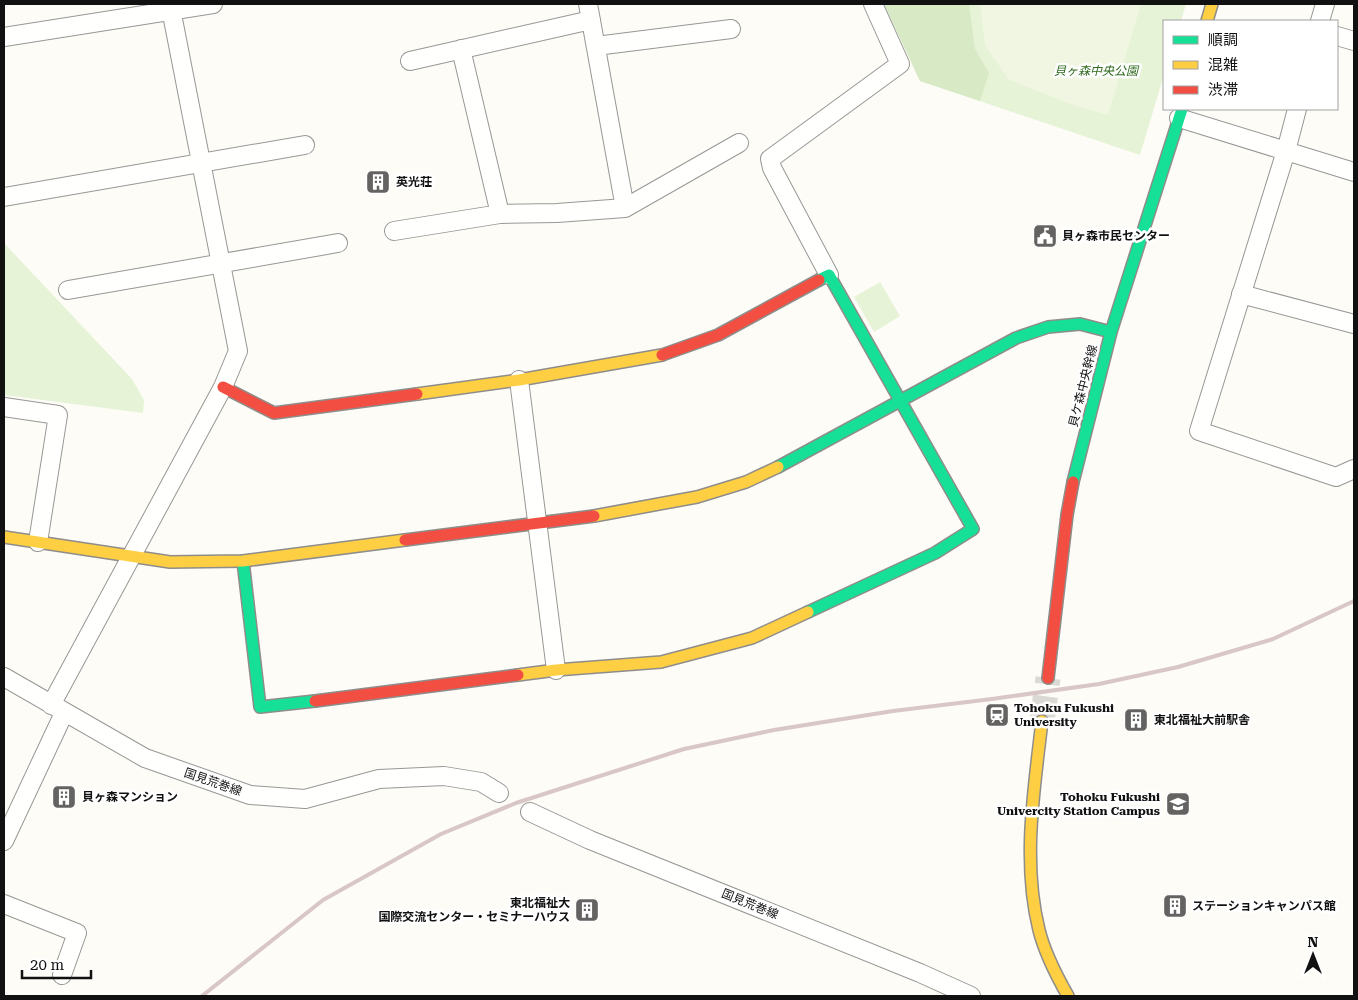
<svg xmlns="http://www.w3.org/2000/svg" width="1358" height="1000" font-family="'Roboto Serif','Noto Sans JP',serif">
<rect width="100%" height="100%" fill="#fdfcf7"/>
<!-- green -->
<path fill="#e7f3d7" d="M 884,4 L 1186,4 L 1181,21 L 1164,21 L 1164,75 L 1140,155 L 920,81 Z
M 4,243 L 132,379 L 144,400 L 143,413 L 4,395 Z
M 880,282 L 900,316 L 874,332 L 854,297 Z"/>
<!-- forest -->
<path fill="#d8eac5" d="M 884,4 L 969,4 L 975,49 L 989,73 L 980,101 L 920,81 Z"/>
<!-- pitch -->
<path fill="#f0f6e1" d="M 980,4 L 1141,4 L 1108,115 L 1076,106 L 1009,80 L 985,45 Z"/>
<g fill="none" stroke-linecap="round" stroke-linejoin="round">
<!-- secondary-tunnel -->
<path stroke="#dad9d4" stroke-width="25" stroke-dasharray="25 12" stroke-linecap="butt" d="M 1042,721 L 1048,678"/>
<defs>
<path id="street" d="M 588,4 L 625,208 L 739,143
M 1320,21 L 1325,4
M 1337,36 L 1354,41
M 4,37 L 213,4
M 596,46 L 731,29
M 461,49 L 500,214
M 410,61 L 591,20
M 1179,118 L 1286,151 L 1297,109
M 1354,172 L 1286,151 L 1199,431 L 1336,477 L 1354,469
M 4,197 L 305,145
M 394,231 L 500,214 L 557,213 L 625,208
M 829,275 L 772,168 L 770,159 L 900,64 L 873,4
M 68,290 L 338,243
M 1241,294 L 1354,324
M 519,380 L 556,670
M 4,407 L 58,415 L 38,542
M 4,677 L 145,758 L 250,795 L 305,799 L 379,779 L 444,776 L 481,782 L 499,793
M 51,705 L 223,387 L 238,351 L 170,4
M 530,812 L 590,840 L 920,973 L 971,996
M 4,841 L 64,713
M 4,904 L 77,933 L 62,975"/>
<path id="fast" d="M 778,467 L 1016,338 L 1048,327 L 1080,324 L 1111,332
M 1073,482 L 1111,332 L 1182,109
M 243,561 L 260,707 L 315,701
M 808,612 L 935,553 L 973,529 L 829,275 L 819,280"/>
<path id="slow" d="M 1207,21 L 1212,4
M 417,394 L 519,380 L 662,355
M 594,516 L 697,497 L 746,482 L 778,467
M 4,537 L 170,562 L 243,561 L 405,540
M 518,675 L 556,670 L 661,662 L 752,638 L 808,612
M 1042,721 C 1034,790 1022,862 1039,930 C 1045,954 1056,975 1068,996"/>
<path id="jam" d="M 662,355 L 718,335 L 819,280
M 223,387 L 274,413 L 417,394
M 405,540 L 594,516
M 1048,678 L 1067,515 L 1073,482
M 315,701 L 518,675"/>
</defs>
<!-- street casing -->
<use href="#street" stroke="#979795" stroke-width="20"/>
<!-- fast casing -->
<use href="#fast" stroke="#8e8d8b" stroke-width="14"/>
<!-- slow casing -->
<use href="#slow" stroke="#8e8d8b" stroke-width="14"/>
<!-- jam casing -->
<use href="#jam" stroke="#8e8d8b" stroke-width="14"/>
<!-- street -->
<use href="#street" stroke="#fffffe" stroke-width="18"/>
<!-- fast -->
<use href="#fast" stroke="#16e098" stroke-width="11"/>
<!-- slow -->
<use href="#slow" stroke="#ffcf43" stroke-width="11"/>
<!-- jam -->
<use href="#jam" stroke="#f24e42" stroke-width="11"/>
<!-- rail -->
<path stroke="#d9c6c7" stroke-width="4" d="M 202,996 L 323,900 L 441,834 L 516,803 L 684,749 L 774,730 L 893,711 L 992,699 L 1099,684 L 1178,667 L 1273,639 L 1354,601"/>
</g>
<!-- icons -->
<defs>
<symbol id="building-square" viewBox="-11 -11 22 22"><rect x="-9" y="-9" width="18" height="18" rx="4" fill="#646362" stroke="#fff"/><path d="M-4-6H4V6H1V3H-1V6H-4ZM-2.5-4.3h1.7v1.8h-1.7ZM.8-4.3h1.7v1.8H.8ZM-2.5-1h1.7V.8h-1.7ZM.8-1h1.7V.8H.8Z" fill="#fff"/></symbol>
<symbol id="civic-square" viewBox="-11 -11 22 22"><rect x="-9" y="-9" width="18" height="18" rx="4" fill="#646362" stroke="#fff"/><path d="M-.6-6.5H3V-4.5H.6V-3L4-1V1h2V6H-6V1h2V-1L-.6-3ZM-1.2 2.5V6h2.4V2.5Z" fill="#fff"/></symbol>
<symbol id="station-square" viewBox="-11 -11 22 22"><rect x="-9" y="-9" width="18" height="18" rx="4" fill="#646362" stroke="#fff"/><path d="M-3-6H3Q5-6 5-4V2Q5 4 3 4L4.5 6H3L1.5 4h-3L-3 6H-4.5L-3 4Q-5 4-5 2V-4Q-5-6-3-6ZM-3.5-4v3h7v-3ZM-3.5 1v1.5H-2V1ZM2 1v1.5H3.5V1Z" fill="#fff"/></symbol>
<symbol id="university-square" viewBox="-11 -11 22 22"><rect x="-9" y="-9" width="18" height="18" rx="4" fill="#646362" stroke="#fff"/><path d="M0-5L7-2L0 1L-7-2ZM-4 1L0 2.5L4 1V4Q0 6-4 4Z" fill="#fff"/></symbol>
</defs>
<g fill-rule="evenodd">
<use href="#building-square" x="364" y="168" width="28" height="28"/>
<use href="#civic-square" x="1031" y="222" width="28" height="28"/>
<use href="#station-square" x="983" y="701" width="28" height="28"/>
<use href="#building-square" x="1122" y="706" width="28" height="28"/>
<use href="#building-square" x="50" y="783" width="28" height="28"/>
<use href="#university-square" x="1164" y="790" width="28" height="28"/>
<use href="#building-square" x="1161" y="892" width="28" height="28"/>
<use href="#building-square" x="573" y="896" width="28" height="28"/>
</g>
<g text-anchor="middle" stroke-width="5" stroke-linejoin="round" paint-order="stroke">
<!-- park labels -->
<g font-size="12" font-style="italic" fill="#2f6b1f" stroke="#fff">
<text x="1096" y="75">貝ヶ森中央公園</text>
</g>
<!-- poi labels -->
<g font-size="12" font-weight="bold" fill="#111" stroke="#fff" text-anchor="start">
<text x="396" y="186">英光荘</text>
<text x="1062" y="240">貝ヶ森市民センター</text>
<text x="1014" y="712">Tohoku Fukushi<tspan x="1014" dy="14">University</tspan></text>
<text x="1154" y="724">東北福祉大前駅舎</text>
<text x="82" y="801">貝ヶ森マンション</text>
<text x="1160" y="801" text-anchor="end">Tohoku Fukushi<tspan x="1160" dy="14">Univercity Station Campus</tspan></text>
<text x="570" y="907" text-anchor="end">東北福祉大<tspan x="570" dy="14">国際交流センター・セミナーハウス</tspan></text>
<text x="1192" y="910">ステーションキャンパス館</text>
</g>
<!-- street labels -->
<g font-size="12" fill="#111" stroke="#fff">
<text transform="translate(1083 386) rotate(-76)" y="4">貝ケ森中央幹線</text>
<text transform="translate(213 782) rotate(19)" y="4">国見荒巻線</text>
<text transform="translate(750 904) rotate(22)" y="4">国見荒巻線</text>
</g>
</g>
<!-- border -->
<rect width="1358" height="1000" fill="none" stroke="#111111" stroke-width="10"/>
<!-- legend -->
<rect x="1163" y="20" width="175" height="90" fill="#ffffff" stroke="#a0a0a0"/>
<rect x="1173" y="36" width="25" height="8" fill="#16e098" stroke="#a0a0a0"/>
<text x="1208" y="45" font-size="15" fill="#111111">順調</text>
<rect x="1173" y="61" width="25" height="8" fill="#ffcf43" stroke="#a0a0a0"/>
<text x="1208" y="70" font-size="15" fill="#111111">混雑</text>
<rect x="1173" y="86" width="25" height="8" fill="#f24e42" stroke="#a0a0a0"/>
<text x="1208" y="95" font-size="15" fill="#111111">渋滞</text>
<!-- north arrow -->
<g transform="translate(1313 955)" stroke="#ffffff" stroke-width="4" paint-order="stroke">
<path d="M0-4L9 19L0 12L-9 19Z" fill="#111111"/>
<text y="-8" font-size="14" font-weight="bold" text-anchor="middle" fill="#111111">N</text>
</g>
<!-- scale -->
<path d="M22 970v8h69v-8" fill="none" stroke="#111111" stroke-width="2.5"/>
<text x="30" y="970" font-size="15" fill="#111111" stroke="#ffffff" stroke-width="4" paint-order="stroke">20 m</text>
</svg>
